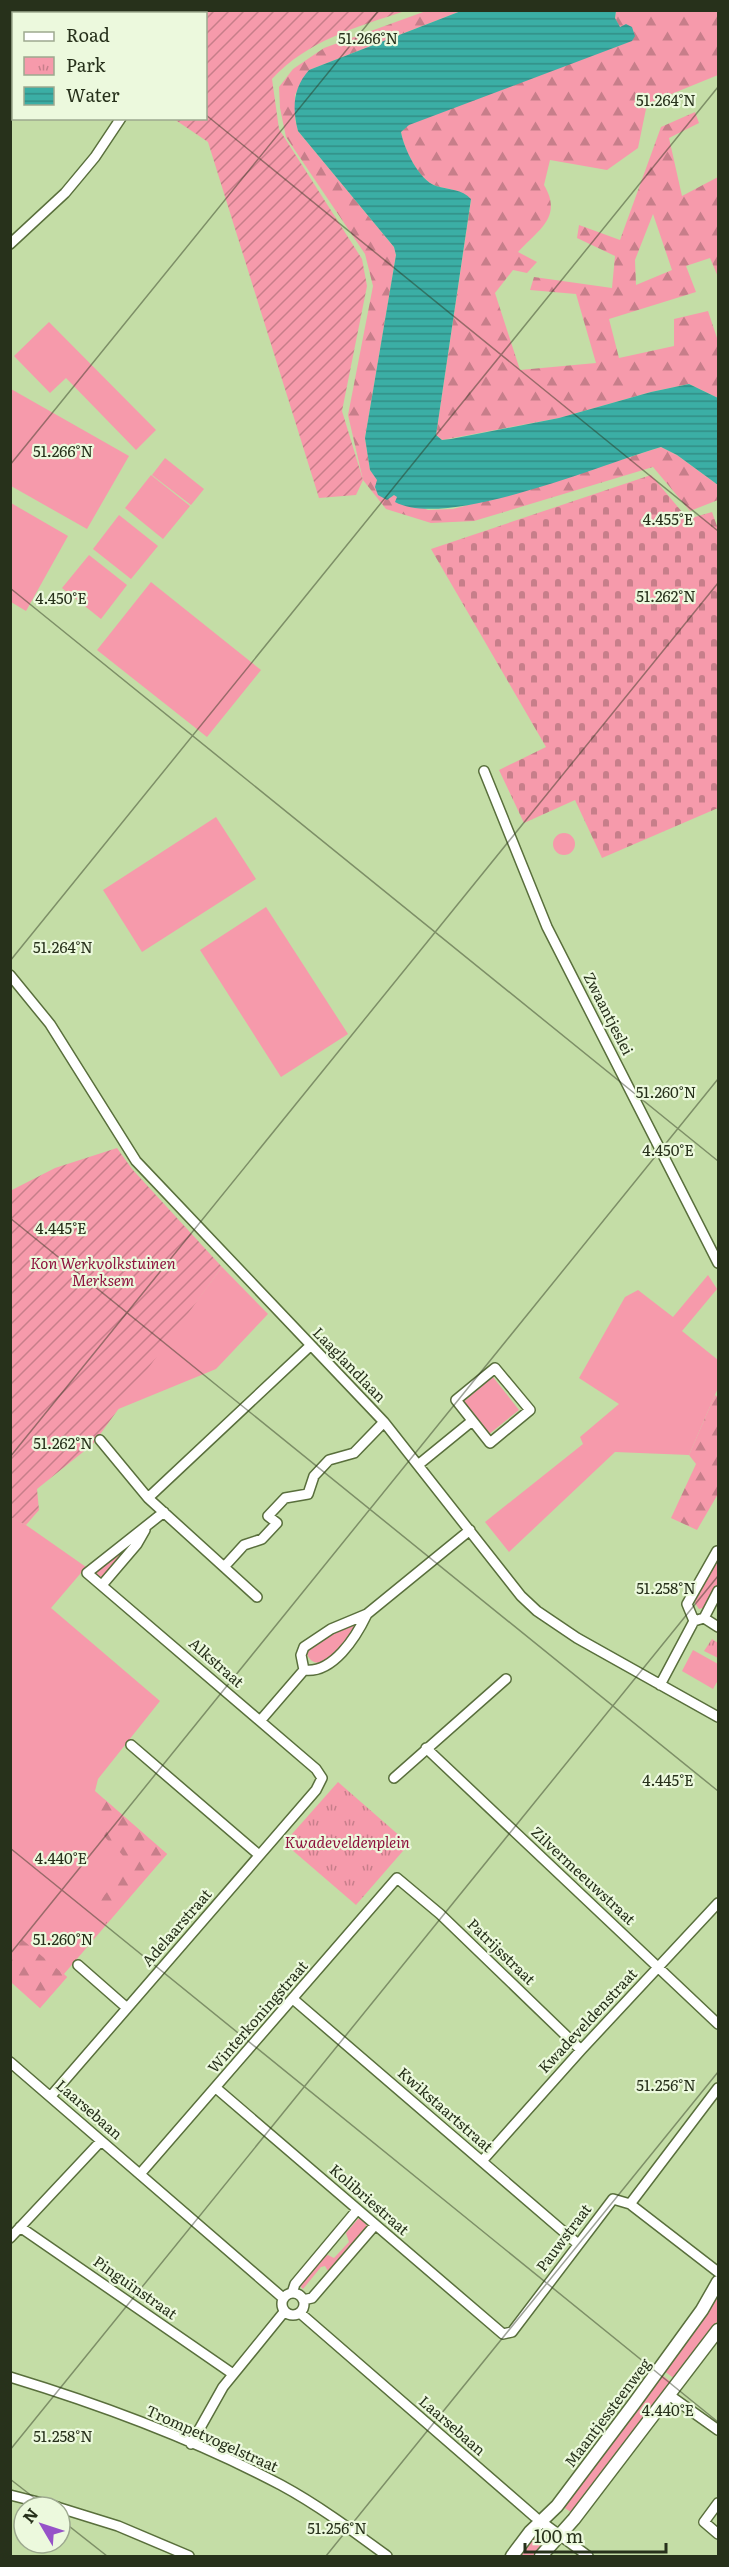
<svg xmlns="http://www.w3.org/2000/svg" width="729" height="2567" font-family="Literata,serif">
<defs>
<pattern id="forest-firs" width="22" height="20" patternUnits="userSpaceOnUse" patternTransform="scale(1.5)"><rect width="22" height="20" fill="#f69aab"/><path d="M5 1l3.5 6h-7zM16 11l3.5 6h-7z" fill="#c77e8a"/></pattern>
<pattern id="cemetery-stones" width="16" height="16" patternUnits="userSpaceOnUse" patternTransform="scale(1.5)"><rect width="16" height="16" fill="#f69aab"/><path d="M2 7V4a2 2 0 0 1 4 0v3zM10 15v-3a2 2 0 0 1 4 0v3z" fill="#c77e8a"/></pattern>
<pattern id="park-tufts" width="24" height="20" patternUnits="userSpaceOnUse" patternTransform="scale(1.5)"><rect width="24" height="20" fill="#f69aab"/><path d="M3 7l-1-3M5 7V3M7 7l1-3M15 17l-1-3M17 17v-4M19 17l1-3" fill="none" stroke="#c77e8a"/></pattern>
<pattern id="garden-furrows" width="10" height="10" patternUnits="userSpaceOnUse" patternTransform="scale(1.5)"><rect width="10" height="10" fill="#f69aab"/><path d="M-1 1l2-2M0 10L10 0M9 11l2-2" fill="none" stroke="#c77e8a"/></pattern>
<pattern id="water-rules" width="6" height="5" patternUnits="userSpaceOnUse" patternTransform="scale(1.5)"><rect width="6" height="5" fill="#3baea5"/><path d="M0 2.5h6" fill="none" stroke="#328e86"/></pattern>
</defs>
<rect width="100%" height="100%" fill="#c4dda6"/>
<!-- grass -->
<path fill="#f69aab" d="M 49,322 L 156,430 L 136,450 L 66,378 L 50,393 L 14,356 Z
M 11,389 L 129,456 L 87,529 L 11,486 Z
M 165,458 L 204,489 L 191,505 L 152,475 Z
M 151,475 L 190,506 L 163,539 L 125,508 Z
M 11,503 L 68,536 L 26,611 L 11,602 Z
M 119,515 L 158,546 L 131,579 L 93,549 Z
M 89,555 L 127,585 L 101,619 L 62,588 Z
M 151,582 L 261,670 L 207,737 L 97,650 Z
M 216,817 L 256,879 L 142,952 L 103,890 Z
M553 844a11 11 0 1 1 22 0a11 11 0 1 1-22 0Z
M 266,907 L 348,1034 L 281,1077 L 200,950 Z
M 222,1267 L 268,1314 L 216,1369 L 116,1410 Z
M 708,1275 L 717,1289 L 682,1331 L 718,1360 L 718,1388 L 689,1455 L 615,1452 L 509,1552 L 485,1522 L 583,1444 L 580,1437 L 619,1404 L 579,1378 L 625,1297 L 638,1290 L 673,1317 Z
M 493,1377 L 519,1410 L 488,1435 L 462,1403 Z
M 11,1517 L 26,1525 L 86,1567 L 51,1608 L 160,1701 L 98,1779 L 95,1791 L 167,1854 L 64,1974 L 67,1977 L 40,2008 L 11,1982 Z
M 133,1542 L 105,1575 L 100,1577 L 95,1572 Z
M 718,1560 L 718,1584 L 706,1607 L 699,1609 L 695,1603 L 698,1591 L 715,1561 Z
M 350,1624 L 355,1627 C 350,1641 318,1680 307,1654 L 311,1647 Z
M 693,1650 L 718,1664 L 718,1680 L 713,1689 L 682,1671 Z
M 362,2218 L 367,2226 L 328,2271 L 325,2266 L 321,2267 L 303,2289 L 300,2286 L 325,2256 L 328,2255 L 334,2258 L 349,2242 L 346,2233 L 358,2219 Z
M 718,2291 L 718,2320 L 675,2379 L 664,2371 L 703,2319 Z
M 661,2374 L 672,2383 L 581,2504 L 571,2512 L 563,2507 Z
M 535,2537 L 543,2543 L 534,2556 L 520,2556 Z"/>
<!-- forest -->
<path fill="url(#forest-firs)" fill-rule="evenodd" d="M 426,11 L 461,11 L 309,70 L 295,95 L 295,119 L 298,131 L 394,247 L 396,255 L 365,438 L 370,470 L 391,496 L 394,495 L 428,510 L 453,509 L 542,485 L 661,447 L 677,455 L 718,485 L 718,500 L 690,511 L 653,467 L 474,521 L 431,523 L 386,509 L 363,480 L 348,415 L 373,286 L 365,254 L 286,137 L 280,108 L 279,87 L 293,69 L 324,48 Z
M 616,11 L 718,11 L 718,75 L 647,104 L 638,148 L 607,170 L 550,160 L 544,185 C 563,217 539,229 518,252 L 537,262 L 527,273 L 513,270 L 495,293 L 520,370 L 596,363 L 576,294 L 530,290 L 534,277 L 612,288 L 615,256 L 577,238 L 579,225 L 620,240 L 661,127 L 695,112 L 699,123 L 669,138 L 682,196 L 718,177 L 718,277 L 710,258 L 686,266 L 696,292 L 609,319 L 619,358 L 674,346 L 674,319 L 708,311 L 718,341 L 718,398 L 689,384 L 651,392 L 559,418 L 442,440 L 436,435 L 471,200 C 462,189 449,190 436,186 C 419,180 404,150 401,132 L 408,125 L 620,28 L 615,18 ZM 653,214 L 672,270 L 636,285 L 635,260 Z
M 715,1395 L 718,1397 L 718,1494 L 697,1530 L 671,1518 L 696,1464 L 689,1455 Z
M 104,1799 L 167,1854 L 106,1924 L 95,1914 C 102,1889 122,1883 128,1863 C 114,1840 99,1842 96,1812 Z
M 19,1937 L 67,1977 L 40,2008 L 11,1982 L 11,1951 Z"/>
<!-- cemetery -->
<path fill="url(#cemetery-stones)" d="M 651,475 L 688,519 L 712,512 L 718,529 L 718,808 L 602,858 L 575,800 L 524,823 L 499,770 L 546,747 L 431,549 Z"/>
<!-- park -->
<path fill="url(#park-tufts)" d="M 712,1639 L 718,1643 L 718,1658 L 704,1651 Z
M 338,1782 L 409,1844 L 356,1905 L 284,1843 Z"/>
<!-- garden -->
<path fill="url(#garden-furrows)" d="M 206,10 L 405,11 C 357,27 308,40 272,79 L 279,129 L 362,259 L 367,286 L 342,411 L 363,480 L 356,495 L 319,498 L 208,142 L 174,119 L 206,118 L 206,14 L 203,13 Z
M 117,1148 L 132,1169 L 222,1267 L 93,1444 L 37,1489 L 39,1510 L 26,1525 L 10,1517 L 10,1191 L 55,1168 Z"/>
<!-- water -->
<path fill="url(#water-rules)" d="M 461,11 L 616,11 L 615,18 L 620,27 L 626,24 L 632,27 L 635,36 L 632,41 L 409,125 L 401,132 C 404,149 419,180 436,186 C 449,190 462,189 471,199 L 436,435 L 442,440 L 451,439 L 559,418 L 651,392 L 689,384 L 718,398 L 718,485 L 677,455 L 661,447 C 602,464 447,530 395,502 L 397,497 L 394,495 L 387,500 L 378,495 L 375,487 L 377,480 L 370,470 L 365,438 L 396,255 L 394,247 L 298,131 C 292,108 293,88 309,70 Z"/>
<g fill="none" stroke-linecap="round" stroke-linejoin="round">
<defs>
<path id="minor" d="M 189,14 L 191,10
M 10,244 L 65,193 L 95,157 L 121,118
M 484,771 L 547,927 L 718,1263
M 10,975 L 50,1024 L 136,1161 L 384,1422 L 521,1596 L 537,1611 L 577,1638 L 718,1717
M 495,1368 L 530,1410 L 490,1443 L 456,1400 Z
M 100,1440 L 148,1498 L 257,1597
M 418,1465 L 472,1421
M 148,1498 L 310,1346
M 224,1567 L 244,1545 L 262,1539 L 277,1523 L 268,1516 L 285,1498 L 308,1494 L 314,1476 L 329,1460 L 354,1453 L 384,1422
M 102,1585 L 137,1544 L 145,1530
M 704,1618 L 718,1591
M 694,1621 L 687,1604 L 717,1551 L 718,1552
M 304,1670 L 301,1655 L 304,1647 L 331,1629 L 367,1614 L 470,1530
M 304,1670 C 333,1674 356,1637 367,1614
M 660,1685 L 694,1621 L 704,1618 L 718,1627
M 260,1721 L 304,1670
M 131,1745 L 259,1855
M 426,1748 L 718,2024
M 394,1778 L 506,1679
M 78,1965 L 127,2008
M 293,1999 L 578,2244
M 10,2062 L 283,2298
M 216,2088 L 503,2334 L 512,2332 L 613,2199 L 630,2204 L 718,2272
M 51,2096 L 316,1790 L 322,1778 L 316,1769 L 87,1573 L 164,1512
M 482,2161 L 581,2050 L 718,1903
M 140,2174 L 397,1878 L 440,1914 L 581,2050
M 630,2204 L 718,2088
M 20,2227 L 233,2374
M 10,2238 L 101,2141
M282 2304a11 11 0 1 1 22 0a11 11 0 1 1-22 0Z
M 292,2293 L 295,2284 L 357,2210
M 303,2300 L 312,2298 L 375,2225
M 300,2313 L 535,2517 L 588,2556
M 10,2377 C 102,2405 196,2440 281,2485 C 318,2505 353,2531 387,2556
M 669,2395 L 718,2430
M 191,2444 L 223,2387 L 284,2312
M 10,2495 L 58,2507
M 718,2503 L 704,2522 L 718,2534
M 60,2508 L 118,2526 L 189,2556"/>
<path id="tertiary" d="M 512,2556 L 530,2532 L 557,2506 L 633,2405 L 702,2310 L 718,2282
M 541,2556 L 574,2519 L 718,2330"/>
<path id="motorway" d="M 32,14 L 34,10
M 10,46 L 14,41"/>
</defs>
<!-- minor casing -->
<use href="#minor" stroke="#596f3c" stroke-width="12"/>
<!-- tertiary casing -->
<use href="#tertiary" stroke="#596f3c" stroke-width="15"/>
<!-- motorway casing -->
<use href="#motorway" stroke="#7f9760" stroke-width="21"/>
<!-- minor -->
<use href="#minor" stroke="#fff" stroke-width="9"/>
<!-- tertiary -->
<use href="#tertiary" stroke="#fff" stroke-width="12"/>
<!-- motorway -->
<use href="#motorway" stroke="#aece85" stroke-width="18"/>
</g>
<!-- ticks -->
<path fill="none" stroke="#27311b" stroke-width="1.5" stroke-opacity="0.45" d="M 76,10 L 80,14M 206,115 L 718,531M 10,465 L 379,10M 10,588 L 718,1161M 10,961 L 718,87M 10,1218 L 718,1791M 10,1457 L 718,583M 10,1848 L 718,2422M 10,1954 L 718,1079M 10,2450 L 718,1576M 10,2479 L 46,2507M 60,2519 L 107,2556M 326,2556 L 718,2072"/>
<g text-anchor="middle" stroke-width="4.5" stroke-linejoin="round" paint-order="stroke">
<!-- street labels -->
<g font-size="15" fill="#27311b" stroke="#ecf9dd">
<text transform="translate(608 1014) rotate(63)" y="5">Zwaantjeslei</text>
<text transform="translate(349 1365) rotate(46)" y="5">Laaglandlaan</text>
<text transform="translate(216 1663) rotate(41)" y="5">Alkstraat</text>
<text transform="translate(583 1876) rotate(43)" y="5">Zilvermeeuwstraat</text>
<text transform="translate(177 1928) rotate(-49)" y="5">Adelaarstraat</text>
<text transform="translate(501 1952) rotate(44)" y="5">Patrijsstraat</text>
<text transform="translate(258 2017) rotate(-49)" y="5">Winterkoningstraat</text>
<text transform="translate(588 2021) rotate(-47)" y="5">Kwadeveldenstraat</text>
<text transform="translate(89 2110) rotate(41)" y="5">Laarsebaan</text>
<text transform="translate(445 2110) rotate(41)" y="5">Kwikstaartstraat</text>
<text transform="translate(369 2200) rotate(41)" y="5">Kolibriestraat</text>
<text transform="translate(564 2238) rotate(-53)" y="5">Pauwstraat</text>
<text transform="translate(135 2288) rotate(35)" y="5">Pinguïnstraat</text>
<text transform="translate(608 2413) rotate(-53)" y="5">Maantjessteenweg</text>
<text transform="translate(452 2426) rotate(41)" y="5">Laarsebaan</text>
<text transform="translate(212 2439) rotate(24)" y="5">Trompetvogelstraat</text>
</g>
<!-- park labels -->
<g font-size="15" font-style="italic" fill="#8f133e" stroke="#ecf9dd">
<text x="103" y="1269">Kon Werkvolkstuinen<tspan x="103" dy="17">Merksem</tspan></text>
<text x="347" y="1848">Kwadeveldenplein</text>
</g>
</g>
<g font-size="15" text-anchor="middle" fill="#27311b" stroke="#ecf9dd" stroke-width="4.5" stroke-linejoin="round" paint-order="stroke">
<text x="368" y="44">51.266°N</text>
<text x="666" y="106">51.264°N</text>
<text x="63" y="457">51.266°N</text>
<text x="668" y="525">4.455°E</text>
<text x="666" y="602">51.262°N</text>
<text x="61" y="604">4.450°E</text>
<text x="63" y="953">51.264°N</text>
<text x="666" y="1098">51.260°N</text>
<text x="668" y="1156">4.450°E</text>
<text x="61" y="1234">4.445°E</text>
<text x="63" y="1449">51.262°N</text>
<text x="666" y="1594">51.258°N</text>
<text x="668" y="1786">4.445°E</text>
<text x="61" y="1864">4.440°E</text>
<text x="63" y="1945">51.260°N</text>
<text x="666" y="2091">51.256°N</text>
<text x="668" y="2416">4.440°E</text>
<text x="63" y="2442">51.258°N</text>
<text x="337" y="2534">51.256°N</text>
</g>
<!-- border -->
<rect width="729" height="2567" fill="none" stroke="#27311b" stroke-width="24"/>
<!-- legend -->
<rect x="12" y="12" width="195" height="108" fill="#ecf9dd" stroke="#9da98f" stroke-width="1.5"/>
<rect x="24" y="32" width="30" height="9" fill="#ffffff" stroke="#9da98f" stroke-width="1.5"/>
<text x="66" y="42" font-size="18" fill="#27311b">Road</text>
<rect x="24" y="57" width="30" height="18" fill="url(#park-tufts)" stroke="#9da98f" stroke-width="1.5"/>
<text x="66" y="72" font-size="18" fill="#27311b">Park</text>
<rect x="24" y="87" width="30" height="18" fill="url(#water-rules)" stroke="#9da98f" stroke-width="1.5"/>
<text x="66" y="102" font-size="18" fill="#27311b">Water</text>
<!-- north arrow -->
<g transform="translate(42 2525) rotate(309)"><circle r="28" fill="#ecf9dd" stroke="#9da98f" stroke-width="1.5"/>
<path d="M0-4.5L10 22L0 15L-10 22Z" fill="#9653c8"/>
<text y="-9" font-size="16" font-weight="bold" text-anchor="middle" fill="#27311b">N</text>
</g>
<!-- scale -->
<path d="M525 2543v9h141v-9" fill="none" stroke="#27311b" stroke-width="3"/>
<text x="534" y="2543" font-size="18" fill="#27311b" stroke="#ecf9dd" stroke-width="4.5" paint-order="stroke">100 m</text>
</svg>
